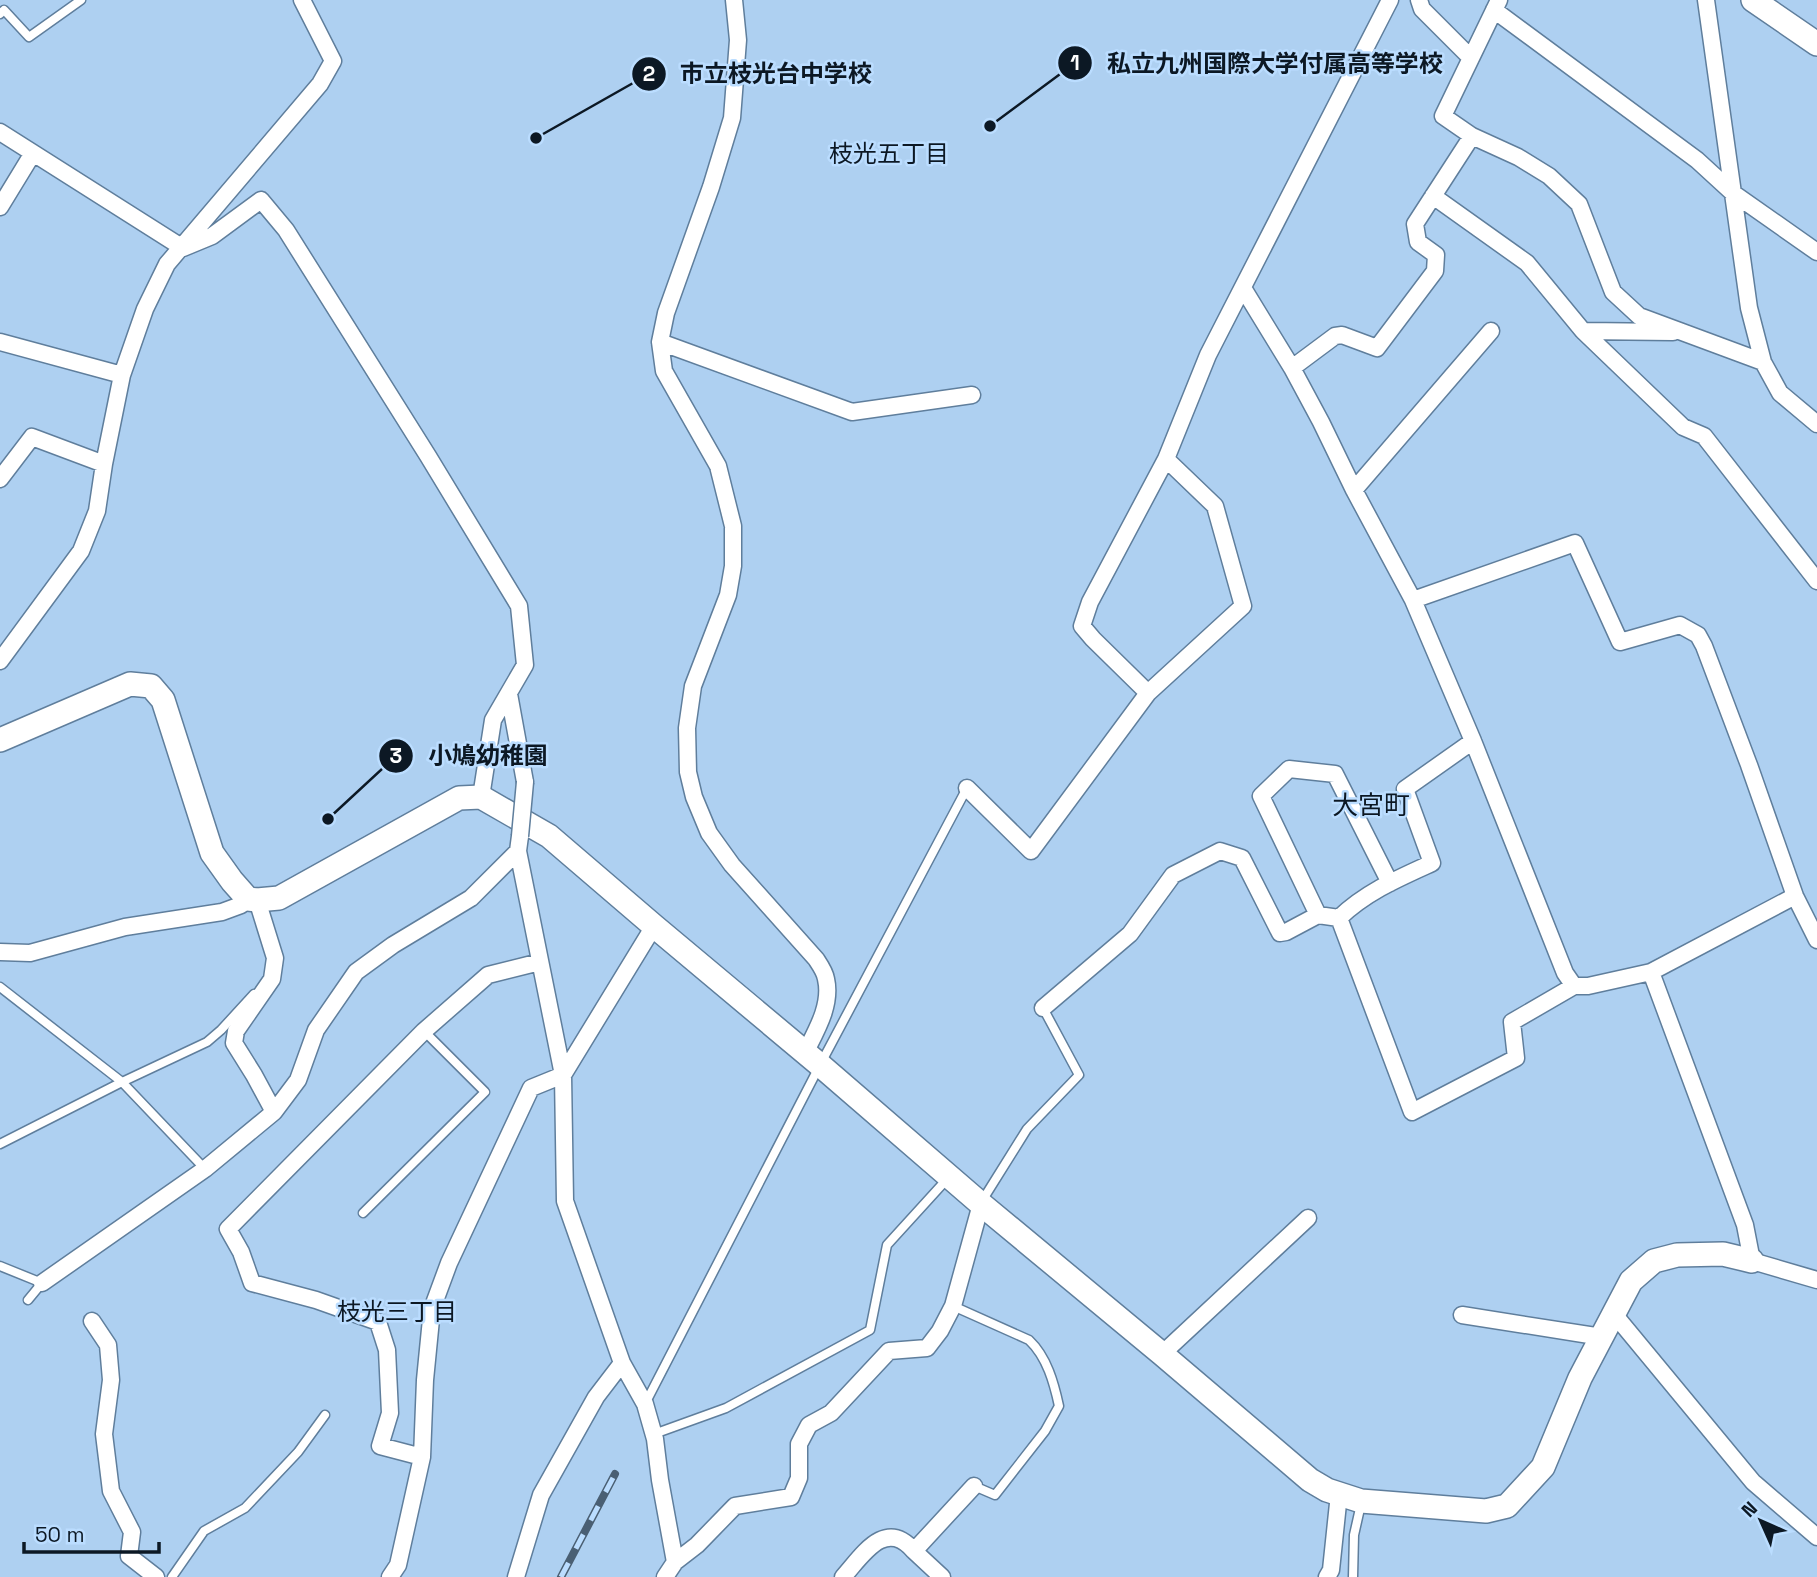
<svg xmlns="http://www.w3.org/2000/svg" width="1817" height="1577" font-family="'Space Grotesk','Noto Sans JP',sans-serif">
<rect width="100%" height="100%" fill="#aed0f1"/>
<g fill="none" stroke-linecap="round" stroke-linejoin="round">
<defs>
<path id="lane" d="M 0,14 L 4,10 L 29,37 L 81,0
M 0,987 L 122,1082 L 205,1169
M 0,1144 L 122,1082 L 207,1042 L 221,1030 L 254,994
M 982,1201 L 1027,1129 L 1079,1075 L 1043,1008
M 363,1213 L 485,1092 L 424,1031
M 0,1266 L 42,1283 L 28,1300
M 953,1306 L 1029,1340 C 1047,1357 1054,1383 1059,1406 L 1045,1431 L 995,1495 L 974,1486
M 645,1404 L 820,1065 L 967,788
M 654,1434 L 726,1408 L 870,1330 L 887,1245 L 948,1178
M 172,1577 L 204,1531 L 245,1508 L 298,1452 L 325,1415
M 1353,1577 L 1354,1535 L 1361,1504"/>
<path id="street" d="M 734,0 L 738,40 L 732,118 L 711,187 L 666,313 L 660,342 L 664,371 L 718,466 L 733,526 L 733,566 L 728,595 L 693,686 L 687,728 L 688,772 L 694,797 L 709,833 L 732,865 L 816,959 C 820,965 825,972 826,979 C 832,1005 816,1031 805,1053
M 1419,0 L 1422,9 L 1471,58
M 1499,0 L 1443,116 L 1472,136 L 1518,157 L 1549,176 L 1579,204 L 1613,292 L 1639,316 L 1763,362
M 1706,0 L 1749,308 L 1763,362 L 1780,393 L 1817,424
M 1494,10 L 1697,160 L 1733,193 L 1817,252
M 0,132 L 183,248
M 1433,196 L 1527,263 L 1583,331
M 0,207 L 33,153
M 183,248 L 212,236 L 261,200 L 286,230 L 428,456 L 519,606 L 525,665 L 493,720 L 481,797
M 1243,288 L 1292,368 L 1321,422 L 1354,490 L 1413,600 L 1473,741 L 1565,973 L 1574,986
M 1673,332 L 1583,331 L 1683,427 L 1704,436 L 1817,581
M 0,342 L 122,375
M 660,342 L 852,412 L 972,395
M 1292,368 L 1335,336 L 1342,335 L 1377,348 L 1435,271 L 1436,255 L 1418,242 L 1415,224 L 1472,136
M 0,479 L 32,437 L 104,464
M 1354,490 L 1491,331
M 1413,600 L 1575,543 L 1620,642 L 1680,625 L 1698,635 L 1704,646 L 1749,765 L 1795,896 L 1817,940
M 0,661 L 81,551 L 97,511 L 104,464 L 122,375 L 145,309 L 167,264 L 320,84 L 333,61 L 302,0
M 1148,693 L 1093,639 L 1082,626 L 1090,602 L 1166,459 L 1208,355 L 1390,0
M 509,694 L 525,782
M 967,788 L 1031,851 L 1148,693 L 1243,606 L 1215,506 L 1166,459
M 520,836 L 518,851 L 563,1075 L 565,1201 L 622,1363 L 645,1404 L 655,1439 L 660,1480 L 675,1562
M 257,900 L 275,958 L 272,979 L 236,1031 L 234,1043 L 254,1075 L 274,1112
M 1318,915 L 1261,796 L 1289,769 L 1335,774 L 1390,883
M 1339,918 L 1412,1112 L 1516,1058 L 1512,1022 L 1574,986 L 1588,986 L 1651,972 L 1795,896
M 0,952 L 30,953 L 125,927 L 222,912 L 241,905 L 248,899
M 1651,972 L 1745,1225 L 1752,1261 L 1817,1280
M 1043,1008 L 1130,934 L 1173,875 L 1220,851 L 1242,858 L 1280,933 L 1286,932 L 1318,915 L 1339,918 C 1366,892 1399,878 1432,863 L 1405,789 L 1473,741
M 42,1283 L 205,1169 L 274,1112 L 298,1080 L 316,1030 L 356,972 L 393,945 L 471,898 L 518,851
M 1614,1314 L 1753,1482 L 1817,1537
M 1462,1315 L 1602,1337
M 92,1321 L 108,1345 L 111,1380 L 104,1434 L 111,1491 L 132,1532 L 129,1556 L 156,1577
M 1162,1354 L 1308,1218
M 422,1457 L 380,1446 L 390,1413 L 387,1350 L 378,1322 L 316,1300 L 252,1283 L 241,1252 L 228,1229 L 424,1031 L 488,975 L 540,962
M 390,1577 L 398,1565 L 422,1457 L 425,1380 L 432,1309 L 449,1263 L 531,1088 L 563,1075 L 654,926
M 516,1577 L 541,1495 L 596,1397 L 622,1363
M 665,1577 L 675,1562 L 697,1545 L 735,1506 L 791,1497 L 799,1478 L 799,1444 L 809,1425 L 831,1413 L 889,1351 L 927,1348 L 940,1331 L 953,1306 L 981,1204
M 843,1577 C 862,1556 885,1517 914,1551
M 942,1577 L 914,1551 L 974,1486
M 1327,1577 L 1331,1570 L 1339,1494"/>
<path id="secondary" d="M 1753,0 L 1817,44
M 0,740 L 130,684 L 151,686 L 163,700 L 212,853 L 232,881 L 248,899 L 257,900 L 279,898 L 459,798 L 481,797 L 549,836 L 654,926 L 820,1065 L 981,1204 L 1162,1354 L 1310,1480 L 1327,1490 L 1361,1501 L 1486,1511 L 1507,1506 L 1543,1467 L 1580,1378 L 1631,1281 L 1654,1261 L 1677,1255 L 1723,1254 L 1752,1261"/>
</defs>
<!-- lane casing -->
<use href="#lane" stroke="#5f7e9c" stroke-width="11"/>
<!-- street casing -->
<use href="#street" stroke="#5f7e9c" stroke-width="19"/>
<!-- secondary casing -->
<use href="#secondary" stroke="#5f7e9c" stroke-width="26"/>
<!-- lane -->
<use href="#lane" stroke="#fff" stroke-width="8"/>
<!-- street -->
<use href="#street" stroke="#fff" stroke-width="16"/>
<!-- secondary -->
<use href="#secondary" stroke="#fff" stroke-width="23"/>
<defs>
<path id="rail" d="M 561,1577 L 615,1474"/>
</defs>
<!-- rail casing -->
<use href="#rail" stroke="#4a5f73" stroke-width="8"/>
<!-- rail -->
<use href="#rail" stroke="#bdf" stroke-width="5" stroke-dasharray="16" stroke-linecap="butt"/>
<defs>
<path id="street-bridge" d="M 520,836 L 525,782"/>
</defs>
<!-- street-bridge casing -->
<use href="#street-bridge" stroke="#5f7e9c" stroke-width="19" stroke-linecap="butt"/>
<!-- street-bridge -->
<use href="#street-bridge" stroke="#fff" stroke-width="16"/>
</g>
<g text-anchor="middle" stroke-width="5" stroke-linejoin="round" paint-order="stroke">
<!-- neighbourhood labels -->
<g font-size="24" fill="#0c1824" stroke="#bdf">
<text x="889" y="162">枝光五丁目</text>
<text x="397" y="1320">枝光三丁目</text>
</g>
<!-- quarter labels -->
<g font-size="26" fill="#0c1824" stroke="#bdf">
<text x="1371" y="814">大宮町</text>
</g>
</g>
<!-- callouts -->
<path fill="none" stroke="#0c1824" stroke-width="2.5" d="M990 126L1075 63M536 138L649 74M328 819L396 756"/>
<g fill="#0c1824" stroke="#bdf" stroke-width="2.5">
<circle cx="990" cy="126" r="7"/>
<circle cx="536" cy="138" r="7"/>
<circle cx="328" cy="819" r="7"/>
<circle cx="1075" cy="63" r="18"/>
<circle cx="649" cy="74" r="18"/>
<circle cx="396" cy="756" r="18"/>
</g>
<g font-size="21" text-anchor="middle" font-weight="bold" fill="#fff">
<text x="1075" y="70">1</text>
<text x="649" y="81">2</text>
<text x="396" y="763">3</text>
</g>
<g font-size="24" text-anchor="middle" font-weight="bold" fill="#0c1824" stroke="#bdf" stroke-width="5" stroke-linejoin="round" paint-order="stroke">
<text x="1275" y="72">私立九州国際大学付属高等学校</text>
<text x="776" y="82">市立枝光台中学校</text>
<text x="488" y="764">小鳩幼稚園</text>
</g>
<!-- north arrow -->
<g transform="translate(1761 1521) rotate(315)" stroke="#bbddff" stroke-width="5" paint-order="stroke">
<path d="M0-5L12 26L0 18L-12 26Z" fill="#0c1824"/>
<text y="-10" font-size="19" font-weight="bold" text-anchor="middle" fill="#0c1824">N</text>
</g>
<!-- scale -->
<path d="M24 1542v10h135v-10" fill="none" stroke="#0c1824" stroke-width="3.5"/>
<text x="35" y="1542" font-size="21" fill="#0c1824" stroke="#bbddff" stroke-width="5" paint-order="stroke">50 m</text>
</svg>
